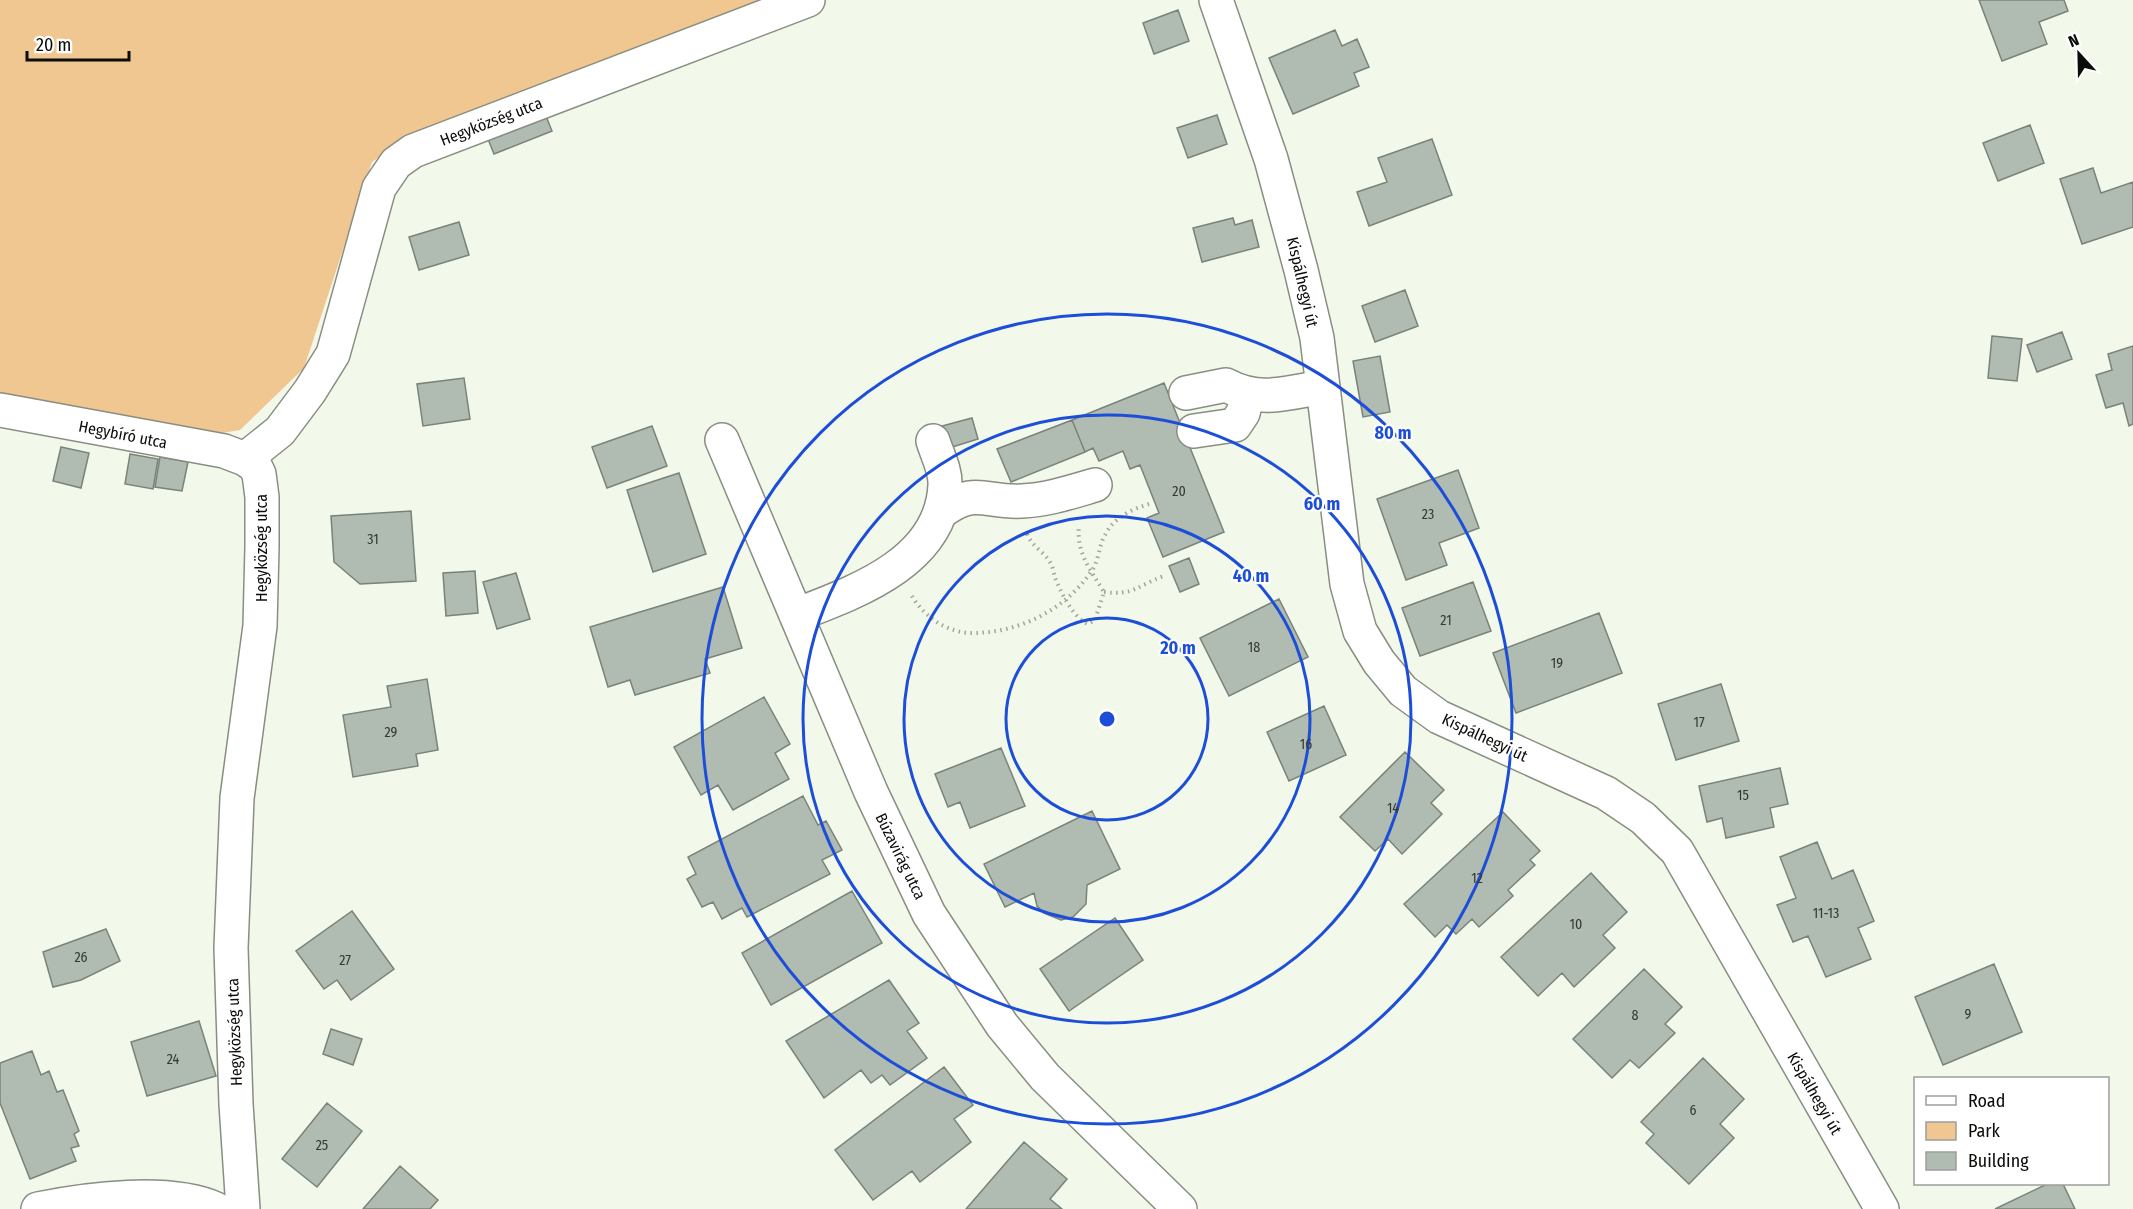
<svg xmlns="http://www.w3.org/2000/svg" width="2133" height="1209" font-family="'Fira Sans Condensed',sans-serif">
<rect width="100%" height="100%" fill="#f2f8ea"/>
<!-- green -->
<path fill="#f0c791" d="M 0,0 L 778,0 L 384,154 L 372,162 L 304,368 L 240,430 L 199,437 L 0,398 Z"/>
<!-- building -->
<path fill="#b0bbb2" stroke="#79837a" stroke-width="1.5" d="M 1979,0 L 2064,0 L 2068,11 L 2039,22 L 2047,44 L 2002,61 Z
M 1178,10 L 1189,41 L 1154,54 L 1143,23 Z
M 1335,30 L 1342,46 L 1357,39 L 1369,67 L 1354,73 L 1359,86 L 1293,114 L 1269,58 Z
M 542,106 L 552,131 L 494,154 L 484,129 Z
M 1217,115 L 1227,144 L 1188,158 L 1177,128 Z
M 2030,125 L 2044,163 L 1998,181 L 1983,143 Z
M 1432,139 L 1452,195 L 1369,226 L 1357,192 L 1387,182 L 1378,158 Z
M 2093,168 L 2101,193 L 2133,182 L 2133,227 L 2082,244 L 2060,179 Z
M 1233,218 L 1235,225 L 1252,220 L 1259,247 L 1202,262 L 1193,228 Z
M 459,222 L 469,255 L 419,270 L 409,237 Z
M 1405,290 L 1418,326 L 1375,342 L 1362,306 Z
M 2062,332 L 2072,359 L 2037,372 L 2027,345 Z
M 1992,336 L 2022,339 L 2017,381 L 1988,378 Z
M 2133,346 L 2133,424 L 2129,426 L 2123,403 L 2106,408 L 2096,375 L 2112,370 L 2108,354 Z
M 1380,356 L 1390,412 L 1363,417 L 1353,361 Z
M 464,378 L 470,419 L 423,426 L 417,384 Z
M 1164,383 L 1224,532 L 1163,557 L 1147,518 L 1159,513 L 1140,465 L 1130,469 L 1123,451 L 1099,461 L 1093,448 L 1085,452 L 1072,420 Z
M 972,418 L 978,439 L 949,448 L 942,426 Z
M 1072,420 L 1085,452 L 1011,482 L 997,449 Z
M 652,426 L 667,466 L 607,488 L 592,447 Z
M 61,447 L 89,453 L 81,488 L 53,481 Z
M 130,454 L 158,459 L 153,489 L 125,484 Z
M 160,457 L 188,462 L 182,491 L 155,487 Z
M 1458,470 L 1479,528 L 1439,543 L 1447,565 L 1406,580 L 1377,499 Z
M 679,473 L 706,554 L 653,572 L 627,490 Z
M 411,511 L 416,581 L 360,584 L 334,562 L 331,516 Z
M 1189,558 L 1199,584 L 1180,592 L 1169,566 Z
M 475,571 L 478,613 L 446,616 L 443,573 Z
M 516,573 L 530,619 L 497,629 L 483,582 Z
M 1473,582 L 1491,631 L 1420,656 L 1402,608 Z
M 723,587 L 742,648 L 705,659 L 710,673 L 635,695 L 630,680 L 608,687 L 590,627 Z
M 1279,599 L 1308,657 L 1229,696 L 1200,638 Z
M 1599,613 L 1622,673 L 1516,713 L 1493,653 Z
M 427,679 L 438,750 L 416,754 L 418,766 L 353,777 L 343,715 L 391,707 L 387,686 Z
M 1721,684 L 1739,741 L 1676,760 L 1658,704 Z
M 764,697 L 790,744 L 775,753 L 789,779 L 733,810 L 718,785 L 701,795 L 674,747 Z
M 1324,706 L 1346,755 L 1289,781 L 1267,732 Z
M 1001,748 L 1025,806 L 970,828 L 960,802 L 948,807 L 935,774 Z
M 1405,752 L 1444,790 L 1431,803 L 1442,814 L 1402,854 L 1388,839 L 1375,851 L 1340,817 Z
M 1780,768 L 1788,804 L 1770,808 L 1774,827 L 1726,838 L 1722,818 L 1707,822 L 1699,786 Z
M 803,796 L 818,825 L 826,821 L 842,850 L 822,860 L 830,874 L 747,917 L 742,908 L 722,919 L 713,902 L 702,907 L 687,879 L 696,874 L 688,857 Z
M 1092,811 L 1120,869 L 1087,885 L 1086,904 L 1073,917 L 1061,920 L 1044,913 L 1037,906 L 1034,893 L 1005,907 L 984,864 Z
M 1503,812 L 1540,851 L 1530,860 L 1535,865 L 1508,890 L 1513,896 L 1479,927 L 1472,919 L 1456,934 L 1447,925 L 1435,937 L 1404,904 Z
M 1817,842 L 1832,879 L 1853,870 L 1874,921 L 1858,928 L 1871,959 L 1826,977 L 1808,936 L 1793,942 L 1777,905 L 1796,898 L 1780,857 Z
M 1591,873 L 1627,912 L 1603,935 L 1615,948 L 1574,987 L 1562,973 L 1538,996 L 1501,957 Z
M 852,891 L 882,943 L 771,1005 L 742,953 Z
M 352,911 L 394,969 L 351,1000 L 337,980 L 324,989 L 296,951 Z
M 1115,918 L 1143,960 L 1069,1011 L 1040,969 Z
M 106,929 L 120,961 L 81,980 L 53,987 L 43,952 Z
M 1994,964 L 2022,1032 L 1943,1065 L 1915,997 Z
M 1644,969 L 1682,1007 L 1665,1024 L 1675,1033 L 1639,1068 L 1630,1060 L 1612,1078 L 1573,1039 Z
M 889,980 L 919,1023 L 907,1031 L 927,1058 L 890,1085 L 882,1075 L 871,1083 L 861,1070 L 824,1098 L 786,1041 Z
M 199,1021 L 216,1076 L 147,1096 L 131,1042 Z
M 331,1029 L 362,1039 L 353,1065 L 323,1054 Z
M 32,1051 L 41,1075 L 49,1071 L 57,1092 L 63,1090 L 79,1131 L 74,1134 L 79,1146 L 71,1148 L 76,1161 L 30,1179 L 0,1103 L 0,1063 Z
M 1703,1058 L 1744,1099 L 1720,1124 L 1734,1138 L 1689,1184 L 1646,1143 L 1654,1134 L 1641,1122 Z
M 944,1067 L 973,1105 L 954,1119 L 971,1142 L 920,1182 L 912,1171 L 873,1200 L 835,1150 Z
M 327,1103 L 362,1131 L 317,1187 L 282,1159 Z
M 1024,1142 L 1067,1179 L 1050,1199 L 1062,1209 L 966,1209 Z
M 400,1166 L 438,1200 L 430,1209 L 363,1209 Z
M 2047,1184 L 2063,1184 L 2075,1209 L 1995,1209 Z"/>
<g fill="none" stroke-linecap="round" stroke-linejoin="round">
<defs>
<path id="minor" d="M 1216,0 L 1271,159 L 1301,270 L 1317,338 L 1347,584 L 1360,631 L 1379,662 L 1403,691 L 1439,717 L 1606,793 L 1643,818 L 1677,851 L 1882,1209
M 1186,393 L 1226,385 C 1259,403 1287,393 1322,387
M 0,410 L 224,451 L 245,459
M 1194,431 L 1235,425 L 1243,413 L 1248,394
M 722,440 L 871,792 L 929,914 L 1002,1025 L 1045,1077 L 1180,1209
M 941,512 C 976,486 984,503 1022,501 C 1047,500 1071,492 1095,485
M 796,615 C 856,592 942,562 945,485 C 946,471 937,454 933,441
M 38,1209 C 86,1199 170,1188 216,1209
M 243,1209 L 236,1104 L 231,948 L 237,798 L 260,626 L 262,547 L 262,497 L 259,474 L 255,466 L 245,459 L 280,431 L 310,391 L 333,354 L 379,188 L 396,163 L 413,151 L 808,0"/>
</defs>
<!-- minor casing -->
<use href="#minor" stroke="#898e82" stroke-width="36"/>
<!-- path -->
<path stroke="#a1a69b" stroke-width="4" stroke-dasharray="1.5 4.5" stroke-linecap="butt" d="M 1027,534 C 1032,547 1045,552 1051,564 C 1053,568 1054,574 1055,578 C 1061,592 1073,618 1088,624 L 1095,620 L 1104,592 C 1090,569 1076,553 1079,525
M 1104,592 C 1134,596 1138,585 1164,576
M 912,596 C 924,617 948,633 972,633 C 1019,633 1066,610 1093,569 C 1099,559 1099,545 1105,535 C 1113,518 1132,509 1149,504"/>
<!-- minor -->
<use href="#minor" stroke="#fff" stroke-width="33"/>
</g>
<!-- distance rings -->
<g fill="none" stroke="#1d4ed8" stroke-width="3">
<circle cx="1107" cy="719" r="101"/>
<circle cx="1107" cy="719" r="203"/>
<circle cx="1107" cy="719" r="304"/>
<circle cx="1107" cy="719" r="405"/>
</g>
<g text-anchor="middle" stroke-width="4.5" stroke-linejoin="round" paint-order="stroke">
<!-- number labels -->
<g font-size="14" fill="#343832">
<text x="1179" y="496">20</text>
<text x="1428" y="519">23</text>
<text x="373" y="544">31</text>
<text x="1446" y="625">21</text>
<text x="1254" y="652">18</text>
<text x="1557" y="668">19</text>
<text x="1699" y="727">17</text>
<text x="391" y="737">29</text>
<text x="1306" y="749">16</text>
<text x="1743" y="800">15</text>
<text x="1393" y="813">14</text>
<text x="1477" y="883">12</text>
<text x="1826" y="918">11-13</text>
<text x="1576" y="929">10</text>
<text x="81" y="962">26</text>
<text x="345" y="965">27</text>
<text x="1968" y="1019">9</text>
<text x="1635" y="1020">8</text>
<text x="173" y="1064">24</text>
<text x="1693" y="1115">6</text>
<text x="322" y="1150">25</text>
</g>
<!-- street labels -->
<g font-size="16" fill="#0a0c08" stroke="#fff">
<text transform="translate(491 121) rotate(-21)" y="6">Hegyközség utca</text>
<text transform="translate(1303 282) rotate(77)" y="6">Kispálhegyi út</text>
<text transform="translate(123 434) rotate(11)" y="6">Hegybíró utca</text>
<text transform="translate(261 548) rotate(-90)" y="6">Hegyközség utca</text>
<text transform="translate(1485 737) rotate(25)" y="6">Kispálhegyi út</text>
<text transform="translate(901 856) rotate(64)" y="6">Búzavirág utca</text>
<text transform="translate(234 1032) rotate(-92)" y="6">Hegyközség utca</text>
<text transform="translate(1815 1093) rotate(60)" y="6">Kispálhegyi út</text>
</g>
</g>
<circle cx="1107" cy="719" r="9" fill="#1d4ed8" stroke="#fff" stroke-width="3"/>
<g font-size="18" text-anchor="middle" font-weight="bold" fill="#1d4ed8" stroke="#fff" stroke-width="4.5" stroke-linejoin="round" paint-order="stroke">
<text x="1393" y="439">80 m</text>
<text x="1322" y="510">60 m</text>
<text x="1251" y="582">40 m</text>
<text x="1178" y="654">20 m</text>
</g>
<!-- legend -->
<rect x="1914" y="1077" width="195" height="108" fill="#ffffff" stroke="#9d9e9c" stroke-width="1.5"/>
<rect x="1926" y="1096" width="30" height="9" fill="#ffffff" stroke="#9d9e9c" stroke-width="1.5"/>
<text x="1968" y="1107" font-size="18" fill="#0a0c08">Road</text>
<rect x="1926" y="1122" width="30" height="18" fill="#f0c791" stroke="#9d9e9c" stroke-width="1.5"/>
<text x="1968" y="1137" font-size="18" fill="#0a0c08">Park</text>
<rect x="1926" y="1152" width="30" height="18" fill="#b0bbb2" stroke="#9d9e9c" stroke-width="1.5"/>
<text x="1968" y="1167" font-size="18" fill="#0a0c08">Building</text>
<!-- north arrow -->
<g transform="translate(2079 54) rotate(338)" stroke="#ffffff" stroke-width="4.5" paint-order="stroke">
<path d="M0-4.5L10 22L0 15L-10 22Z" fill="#0a0c08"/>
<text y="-9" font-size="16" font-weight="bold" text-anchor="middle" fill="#0a0c08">N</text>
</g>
<!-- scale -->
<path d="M27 51v9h102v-9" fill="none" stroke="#0a0c08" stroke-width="3"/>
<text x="36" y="51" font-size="18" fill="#0a0c08" stroke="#ffffff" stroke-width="4.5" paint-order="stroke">20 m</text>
</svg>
